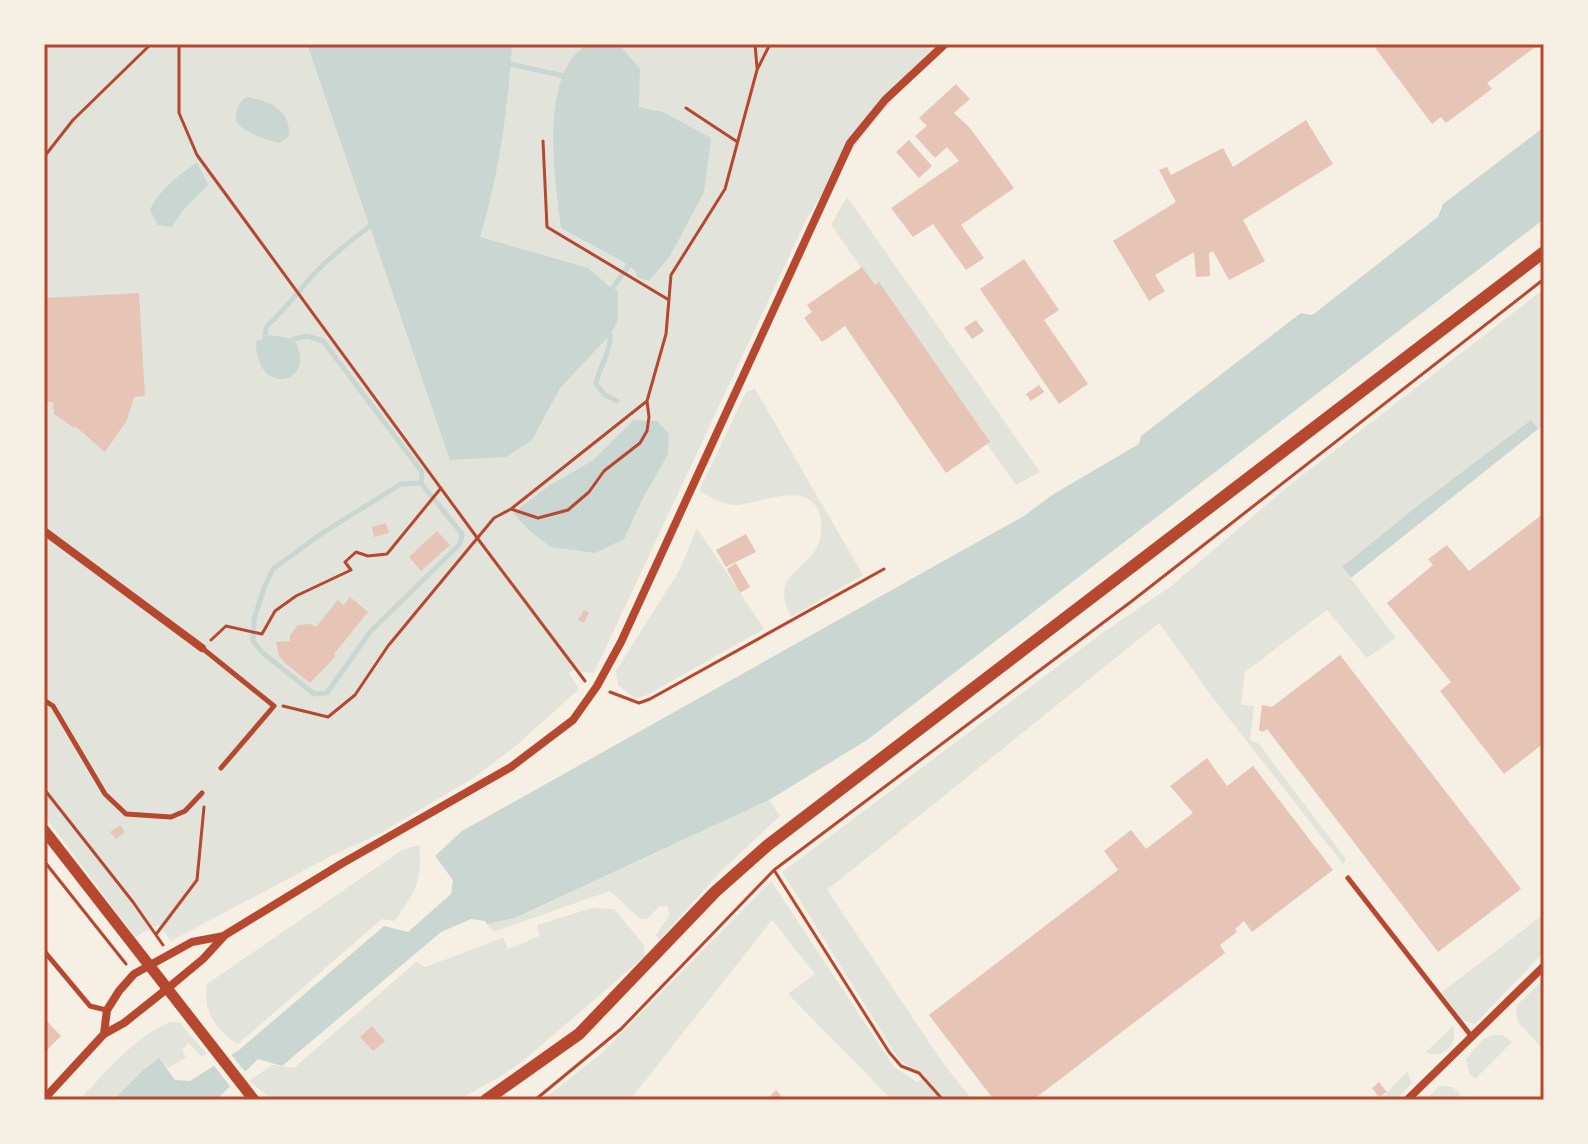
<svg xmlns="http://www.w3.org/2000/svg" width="1588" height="1144" font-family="'Fira Sans',sans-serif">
<rect width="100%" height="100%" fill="#f6efe4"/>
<!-- green -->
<path fill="#e2e4dc" d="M 44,44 L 944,44 C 889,98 848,153 807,218 L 594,673 L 581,672 L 578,667 L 569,673 L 579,689 L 517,745 L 473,778 L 383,832 L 331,856 L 171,941 L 158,925 L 135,937 L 44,815 Z
M 847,197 L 1040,472 L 1016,485 L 831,225 Z
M 1544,289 L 1544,425 L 1538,429 L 1531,421 L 1342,567 L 1396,638 L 1367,658 L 1327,610 L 1245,672 L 1241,704 L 1254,706 L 1250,740 L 1258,743 L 1346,859 L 1343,864 L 1213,698 L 1159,623 L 827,890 L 943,1063 L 972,1100 L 892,1100 L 788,994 L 815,974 L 772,920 L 630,1100 L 543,1100 L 602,1053 L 771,881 L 894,1067 L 917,1082 L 926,1076 L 900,1061 L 782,872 L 1105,631 L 1170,587 L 1286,488 Z
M 755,389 L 863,575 L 791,617 C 764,564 825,574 821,523 C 817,476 765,502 739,505 C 725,506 712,498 699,491 L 746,392 Z
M 697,528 L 764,629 L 647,695 L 635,699 L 618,685 L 616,671 L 679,571 Z
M 769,800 L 780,816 L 721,871 L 660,939 L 656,935 L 670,914 L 667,906 L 659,907 L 647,919 L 640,919 L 610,891 L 496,931 L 493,931 L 487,924 L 516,918 Z
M 419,845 C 423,883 415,890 395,921 L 382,919 L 238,1044 C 215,1029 203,1012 207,984 L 402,850 Z
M 592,908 L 614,909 L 644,945 L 645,956 L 523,1061 L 503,1075 L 458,1100 L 273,1100 L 249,1081 L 272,1065 L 294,1068 L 416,962 L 425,967 L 503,938 L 508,949 L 540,936 L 537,925 Z
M 1544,914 L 1544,952 L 1475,1024 L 1462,1020 L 1442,992 Z
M 1544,979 L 1544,1050 L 1517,1021 L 1516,1006 Z
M 170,1022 L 179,1022 L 207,1054 L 201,1056 L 189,1043 L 182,1050 L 186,1057 L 168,1068 L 159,1059 L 142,1071 L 113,1100 L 79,1100 C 105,1073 135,1036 170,1022 Z
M 1453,1026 C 1459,1043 1443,1061 1426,1052 Z
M 1492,1035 L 1502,1035 L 1512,1042 L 1475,1079 L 1469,1073 L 1466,1059 L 1483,1039 Z
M 1407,1072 L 1412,1083 L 1395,1100 L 1380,1100 Z
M 1439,1086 L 1452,1087 L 1460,1094 L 1454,1100 L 1425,1100 Z"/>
<!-- water -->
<path fill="#c9d6d2" d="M 307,44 L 512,44 C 508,110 499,174 480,237 L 588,268 L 612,289 L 618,291 L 618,320 L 610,335 L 560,388 L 532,440 L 506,457 L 450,460 Z
M 588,44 L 621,47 L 640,69 L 639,107 L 663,112 L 711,138 L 704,192 L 670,256 L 649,281 L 637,277 L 636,272 L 629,265 L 561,228 C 555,179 538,73 588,44 Z
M 246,97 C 269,100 294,112 288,137 L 279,143 C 263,139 248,134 236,122 C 235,111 238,104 246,97 Z
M 1544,127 L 1544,219 L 867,740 L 769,800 L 515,918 L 487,924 L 485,921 L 471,919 L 441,932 L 282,1066 L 258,1059 L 216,1100 L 113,1100 L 142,1071 L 159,1058 L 175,1080 L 190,1081 L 239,1050 L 384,926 L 408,932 L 451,894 L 453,880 L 435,856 L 462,831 L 1024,516 L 1052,495 L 1139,444 L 1141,436 L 1301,313 L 1311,315 L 1315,313 L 1438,217 L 1443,204 Z
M 197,162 L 208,185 L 183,210 L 172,227 L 158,225 L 150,210 C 159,189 179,176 197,162 Z
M 270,335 L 294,339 C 320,384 256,399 256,342 Z
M 634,420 L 657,421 L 669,434 L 668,454 L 641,502 L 624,539 L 595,553 L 551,547 L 532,533 L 513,513 L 550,485 L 592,461 Z
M 1531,420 L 1538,429 L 1351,578 L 1342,567 L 1416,507 Z"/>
<!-- pier -->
<path fill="#f6efe4" d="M 229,1052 L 247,1074 L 232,1089 L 212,1063 Z"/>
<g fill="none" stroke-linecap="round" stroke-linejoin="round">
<!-- stream -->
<path stroke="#c9d6d2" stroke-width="5" d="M 505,63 L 564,76 L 569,74
M 612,289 L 629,265
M 610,335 C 611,352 599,367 596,384 L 605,395 L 617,401
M 265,336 L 266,327 C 284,311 297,293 313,275 C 330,257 350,241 370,226
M 294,339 L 307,336 L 323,341 L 422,472 L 421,483 L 462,534 L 460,544 L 370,632 L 327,693 L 314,694 L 263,653 L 253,641 L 254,619 L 264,588 L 273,569 L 321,534 L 401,484 L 421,483"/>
</g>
<!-- building -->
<path fill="#e6c5b7" d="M 1380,44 L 1539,44 L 1487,83 L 1492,89 L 1446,123 L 1441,117 L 1432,124 L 1376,49 Z
M 956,84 L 970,99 L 954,113 L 970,128 L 1014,188 L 961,225 L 984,258 L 966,270 L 933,224 L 913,237 L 891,208 L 959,161 L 947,147 L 935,158 L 915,136 L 927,126 L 919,118 Z
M 1306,120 L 1333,164 L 1243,220 L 1265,261 L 1229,280 L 1213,251 L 1209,253 L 1210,276 L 1196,277 L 1194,252 L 1155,275 L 1165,291 L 1149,301 L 1113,241 L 1176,202 L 1159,170 L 1167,167 L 1171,175 L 1223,148 L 1233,167 Z
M 909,140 L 932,166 L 919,178 L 896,152 Z
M 1024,259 L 1059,310 L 1044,320 L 1088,384 L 1059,404 L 980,289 Z
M 862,267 L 875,285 L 879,282 L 990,442 L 946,473 L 845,326 L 822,342 L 804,318 L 812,312 L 807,305 Z
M 139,293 L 145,396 L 134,397 L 127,420 L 105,452 L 75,426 L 74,428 L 54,414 L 53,402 L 44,402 L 44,298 Z
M 976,320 L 984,331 L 972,339 L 964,328 Z
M 1039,385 L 1044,392 L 1031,401 L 1026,394 Z
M 1544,513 L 1544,743 L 1504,774 L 1440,691 L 1451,682 L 1387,603 L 1433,565 L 1428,559 L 1447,545 L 1469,571 Z
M 386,523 L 389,533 L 374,537 L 372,527 Z
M 437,531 L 450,545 L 421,571 L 409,557 Z
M 746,534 L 756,552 L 726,567 L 716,550 Z
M 736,563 L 750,587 L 740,593 L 727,569 Z
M 350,597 L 368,612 L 334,654 L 336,656 L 310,683 L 286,664 L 279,656 L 276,642 L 290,641 L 290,635 L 298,625 L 311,624 L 316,627 L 338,600 L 344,605 Z
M 584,610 L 589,613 L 584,623 L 578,620 Z
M 1340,655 L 1521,889 L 1438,952 L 1267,729 L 1263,732 L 1259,730 L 1262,705 L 1272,707 Z
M 1207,758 L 1227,786 L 1253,766 L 1333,870 L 1252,932 L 1244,921 L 1235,929 L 1237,932 L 1220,945 L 1225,953 L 1033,1100 L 994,1100 L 929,1015 L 1118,870 L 1104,851 L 1131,830 L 1146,849 L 1193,813 L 1170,786 Z
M 120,825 L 125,832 L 116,839 L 110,832 Z
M 44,1018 L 61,1036 L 44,1053 Z
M 372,1026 L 385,1041 L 373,1051 L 360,1037 Z
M 1379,1082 L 1387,1092 L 1379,1097 L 1372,1088 Z
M 776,1090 L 785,1100 L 766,1100 Z"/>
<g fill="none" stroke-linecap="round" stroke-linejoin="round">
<!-- path -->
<path stroke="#b5482f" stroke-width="3" d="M 179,44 L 179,113 L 197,155 L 478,539 L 585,681
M 755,44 L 757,68
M 686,108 L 736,141
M 543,141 L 547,227 L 669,300
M 44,157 L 73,120 L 151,44
M 511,509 L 538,518 L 568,510 L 589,492 L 604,471 L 640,443 L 647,431 L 649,417 L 647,401 L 666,334 L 671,275 L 725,189 L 757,70 L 770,44
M 211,640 L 226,626 L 262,634 L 275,611 L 296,596 L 351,570 L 345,562 L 356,552 L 368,556 L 387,554 L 441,488
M 610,692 L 639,703 L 650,699 L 884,569
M 283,706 L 328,717 L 355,695 L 388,646 L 494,518 L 511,509 L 647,401
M 44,789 L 133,902 L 163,945
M 44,861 L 126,964
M 774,870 L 889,1052 L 901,1066 L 919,1073 L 943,1100
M 157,933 L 197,880 L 204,807
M 535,1100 L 621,1029 L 774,870 L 1132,601 L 1544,279"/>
<!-- service -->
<path stroke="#b5482f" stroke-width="5" d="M 202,648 L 274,706 L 221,768
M 44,700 L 53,706 L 105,794 L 126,814 L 171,817 L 185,811 L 202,793
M 1348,878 L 1472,1037
M 44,951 L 90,1006 L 106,1010"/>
<!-- minor -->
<path stroke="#b5482f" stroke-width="8" d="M 44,531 L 202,648
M 104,1034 L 107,1010 L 119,991 L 134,974 L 192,942 L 224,936
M 44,1099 L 104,1034 L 124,1023 L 168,988 L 203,959 L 225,935 L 341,864 L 511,767 L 573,720 L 597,686 L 621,642 L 850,143 L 885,100 L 945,44
M 1407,1100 L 1544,966"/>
<!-- tertiary -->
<path stroke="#b5482f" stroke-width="11" d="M 44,830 L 254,1100"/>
<!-- secondary -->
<path stroke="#b5482f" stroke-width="12" d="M 486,1100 L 579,1034 L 715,892 L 768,845 L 1544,252"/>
</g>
<!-- border -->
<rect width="1588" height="1144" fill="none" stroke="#f6efe4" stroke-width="92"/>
<rect x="46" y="46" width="1496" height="1052" fill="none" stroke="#b5482f" stroke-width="3"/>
</svg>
